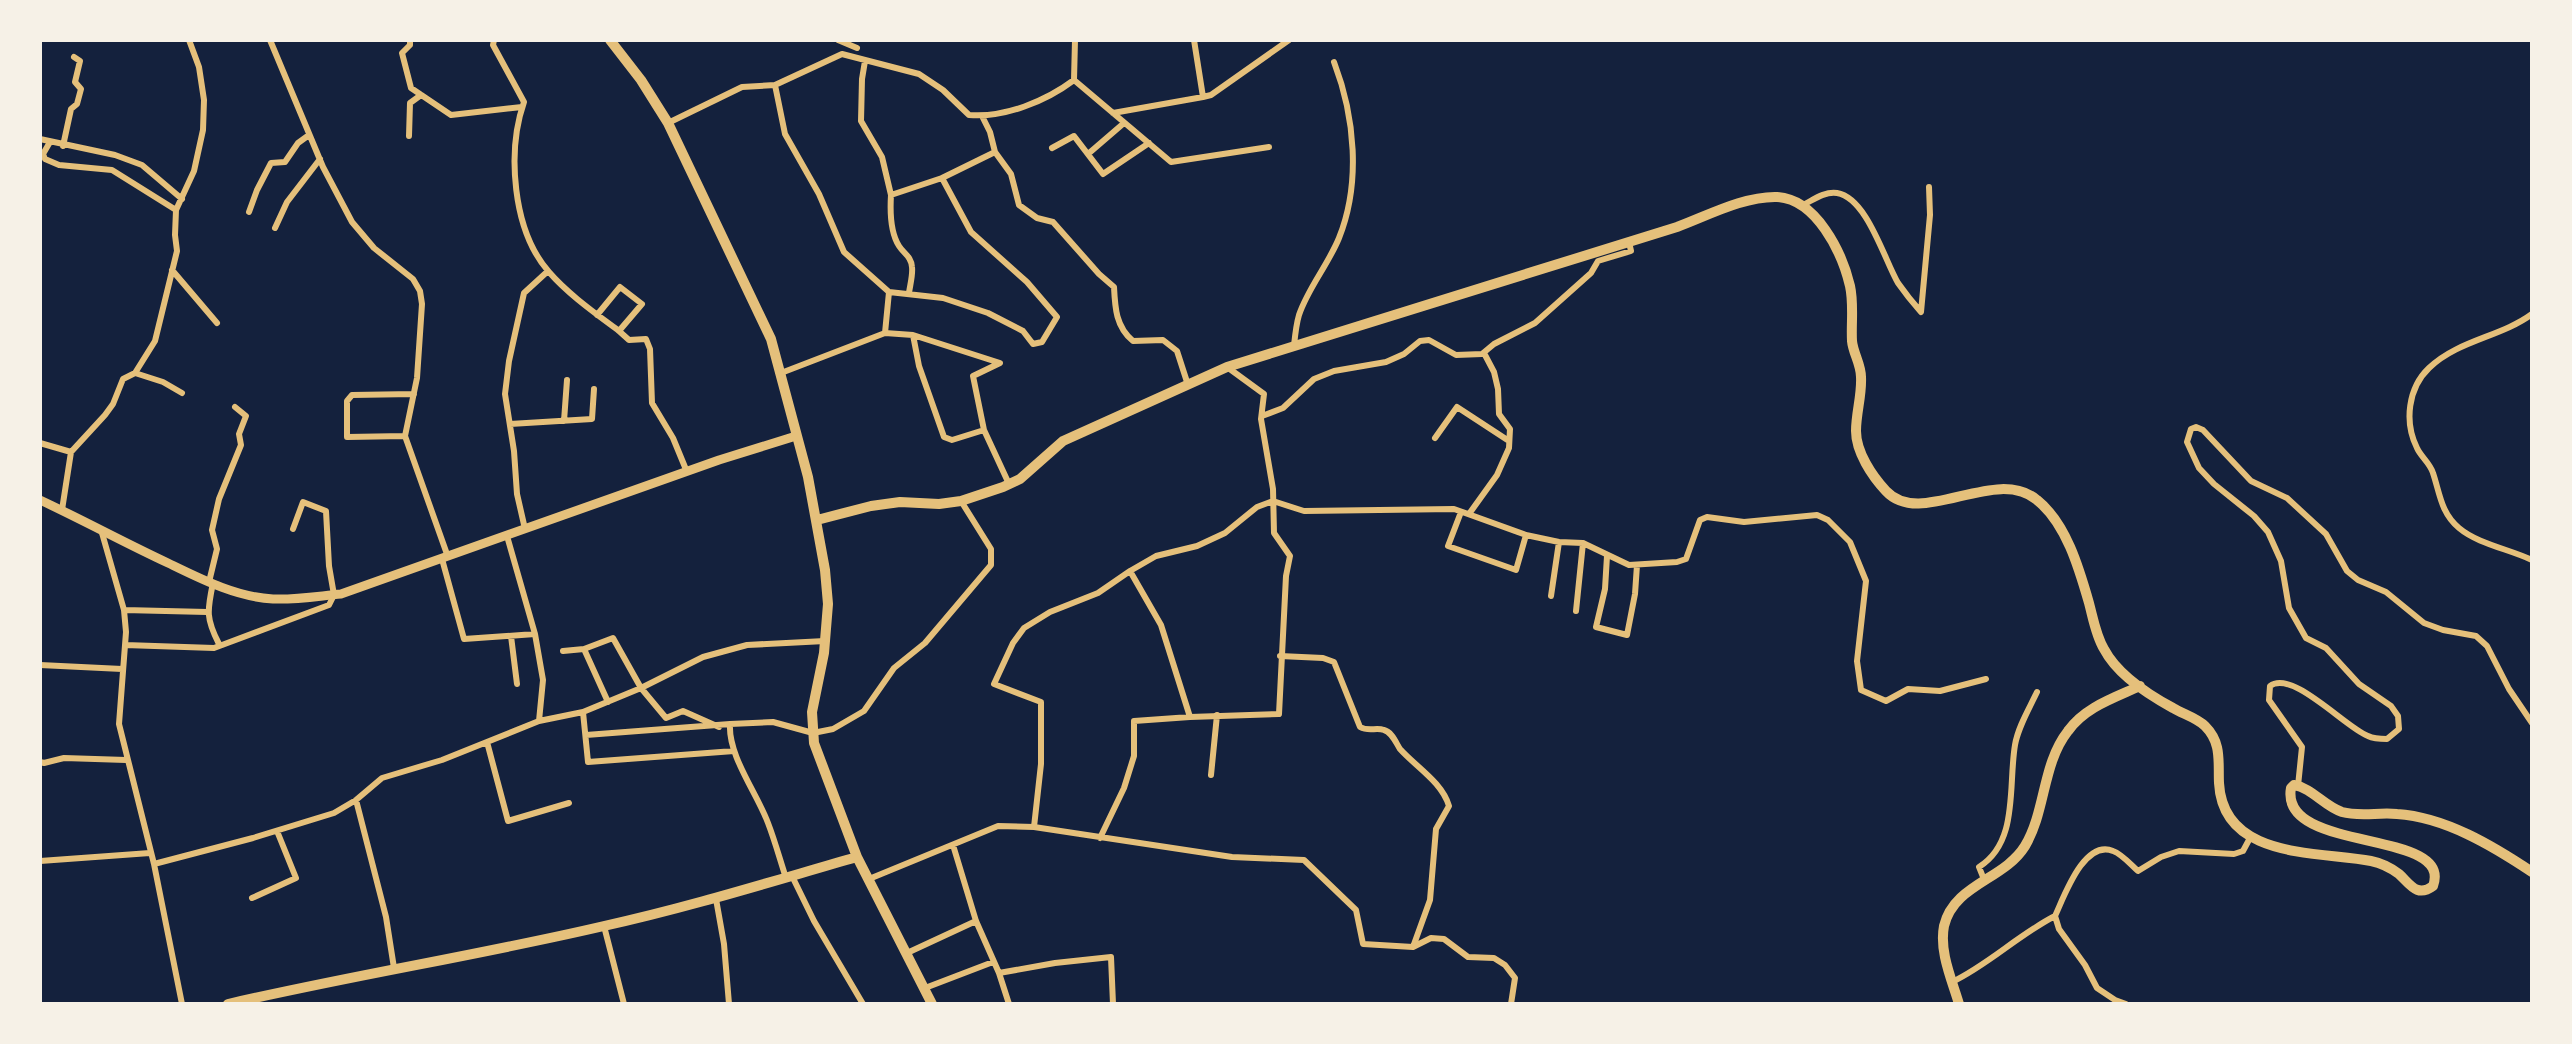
<svg xmlns="http://www.w3.org/2000/svg" width="2572" height="1044" font-family="Lora,serif">
<rect width="100%" height="100%" fill="#14213d"/>
<g fill="none" stroke-linecap="round" stroke-linejoin="round">
<!-- minor -->
<path stroke="#e5c07b" stroke-width="6" d="M 270,40 L 323,167 L 352,222 L 374,248 L 413,279 L 420,291 L 422,304 L 417,378 L 405,436 L 448,557
M 410,40 L 410,45 L 402,53 L 411,88 L 451,115 L 522,107
M 494,40 L 493,45 L 524,102 C 507,151 512,230 549,272 C 568,294 595,313 619,331 L 642,304 L 620,287 L 597,315
M 838,40 L 857,48
M 865,61 L 862,79 L 861,121 L 882,157 L 891,195 L 942,178
M 1074,80 L 1171,162 L 1269,147
M 775,85 L 785,134 L 819,194 L 844,252 L 889,292 L 943,298 L 988,313 L 1023,331 L 1033,344 L 1042,342 L 1057,317 L 1027,282 L 971,232 L 942,178 L 995,152
M 1203,97 L 1211,95 L 1289,40
M 1113,113 L 1203,97 L 1194,40
M 982,116 L 990,132 L 995,152 L 1011,174 L 1019,205 L 1037,218 L 1053,222 L 1099,274 L 1114,287 C 1115,308 1116,327 1133,341 L 1163,340 L 1177,351 L 1188,385
M 668,123 L 742,87 L 775,85 L 842,54 L 919,74 L 943,90 L 969,115 C 1005,118 1046,101 1074,80 L 1075,40
M 409,136 L 410,103 L 421,95
M 40,139 L 115,155 L 142,165 L 182,199
M 50,142 L 43,154 L 45,159 L 59,165 L 112,170 L 176,210
M 63,146 L 71,109 L 77,104 L 81,89 L 75,82 L 80,61 L 74,57
M 1052,148 L 1074,136 L 1103,174 L 1149,143
M 1088,154 L 1124,123
M 891,195 C 890,211 890,232 899,246 C 904,254 911,256 912,267 C 913,275 910,285 909,293
M 1803,205 C 1813,200 1825,191 1837,193 C 1867,198 1884,259 1898,283 C 1905,293 1913,303 1921,312 L 1930,215 L 1929,187
M 249,212 L 257,190 L 271,163 L 285,162 L 298,143 L 309,135
M 275,228 L 287,202 L 320,159
M 172,270 L 217,323
M 889,292 L 885,333 L 913,335 L 919,366 L 944,437 L 952,440 L 984,430 L 1009,484
M 2532,314 C 2501,337 2458,340 2429,368 C 2408,388 2404,422 2417,448 C 2421,457 2430,463 2433,473 C 2440,494 2441,513 2459,528 C 2478,544 2509,549 2532,560
M 619,331 L 629,340 L 646,339 L 650,349 L 652,403 L 673,438 L 687,472
M 913,335 L 1000,363 L 973,376 L 984,430
M 1294,346 C 1295,336 1296,325 1299,315 C 1308,288 1328,265 1339,238 C 1361,183 1355,117 1334,62
M 135,373 L 163,382 L 182,393
M 781,373 L 885,333
M 1262,416 L 1283,408 L 1314,379 L 1334,371 L 1386,362 L 1404,354 L 1420,341 L 1429,340 L 1456,355 L 1482,354 L 1494,344 L 1535,323 L 1591,273 L 1598,261 L 1631,251 L 1629,242
M 564,421 L 567,380
M 510,424 L 592,419 L 594,389
M 405,436 L 347,437 L 347,401 L 352,395 L 414,394
M 1435,438 L 1457,407 L 1509,441
M 40,443 L 71,452
M 62,510 L 71,452 L 105,415 L 113,404 L 123,379 L 135,373 L 155,341 L 177,251 L 175,235 L 176,210 L 194,171 L 203,130 L 204,100 L 199,67 L 189,40
M 1461,512 L 1448,546 L 1516,570 L 1526,535
M 1469,514 L 1497,475 L 1509,448 L 1510,429 L 1499,414 L 1498,389 L 1494,372 L 1484,353
M 525,529 L 517,494 L 514,451 L 505,394 L 509,361 L 524,293 L 548,271
M 102,533 L 124,610 L 126,632 L 119,724 L 154,864 L 182,1004
M 507,536 L 535,634 L 543,680 L 539,721
M 1607,556 L 1605,589 L 1596,627 L 1627,635 L 1635,594 L 1637,565
M 442,559 L 464,639 L 535,634
M 1130,571 L 1156,556 L 1197,546 L 1225,533 L 1257,507 L 1273,501 L 1304,511 L 1454,509 L 1526,535 L 1559,542 L 1583,543 L 1629,565 L 1677,562 L 1686,559 L 1700,520 L 1707,517 L 1744,522 L 1817,515 L 1828,520 L 1850,542 L 1866,581 L 1857,661 L 1861,690 L 1886,701 L 1908,689 L 1940,691 L 1986,679
M 209,582 L 217,549 L 212,530 L 219,499 L 241,445 L 239,434 L 246,416 L 235,407
M 213,583 C 207,611 206,619 219,644
M 1551,596 L 1559,542
M 124,610 L 207,612
M 1576,611 L 1583,543
M 511,636 L 517,684
M 125,645 L 214,648 L 329,605 L 334,595 L 329,566 L 326,511 L 303,502 L 293,529
M 584,649 L 608,702
M 563,651 L 584,649 L 613,638 L 641,688 L 666,718 L 683,711 L 719,727
M 1280,656 L 1323,658 L 1334,662 L 1360,727 C 1369,732 1376,727 1384,730 C 1392,732 1396,743 1400,749 C 1416,767 1442,782 1449,806 L 1436,829 L 1430,900 L 1413,947
M 40,665 L 122,669
M 583,712 L 641,688 L 703,657 L 747,645 L 825,641
M 586,735 L 730,724
M 487,742 L 508,821 L 569,803
M 40,762 L 44,763 L 64,758 L 126,760
M 1211,775 L 1217,715
M 2298,786 L 2302,747 L 2269,700 L 2270,686 C 2292,669 2345,727 2368,736 C 2374,739 2380,739 2387,739 L 2399,729 L 2398,716 L 2391,706 L 2359,684 L 2326,648 L 2306,638 L 2289,608 L 2281,561 L 2268,532 L 2254,516 L 2214,484 L 2199,468 L 2187,442 L 2191,429 L 2196,427 L 2203,430 L 2251,481 L 2287,498 L 2326,534 L 2347,571 L 2358,580 L 2386,592 L 2424,623 L 2443,630 L 2476,636 L 2487,646 L 2509,689 L 2532,723
M 356,800 L 386,917 L 394,968
M 1034,827 L 1041,764 L 1041,702 L 994,684 L 1013,643 L 1024,628 L 1050,612 L 1098,593 L 1130,571 L 1161,625 L 1190,717 L 1279,714 L 1286,576 L 1290,556 L 1274,533 L 1273,489 L 1261,419 L 1264,394 L 1227,367
M 1100,838 L 1124,788 L 1134,756 L 1134,721 L 1190,717
M 953,845 L 976,921 L 999,973 L 1009,1004
M 40,861 L 150,853
M 154,864 L 253,838 L 334,813 L 356,800 L 382,778 L 442,760 L 539,721 L 583,712 L 588,762 L 734,751
M 792,876 L 814,921 L 863,1004
M 786,878 C 780,860 775,841 768,823 C 757,793 728,756 730,724 L 773,722 L 813,733 L 833,729 L 864,711 L 894,668 L 925,643 L 991,565 L 991,549 L 961,501
M 869,879 L 998,826 L 1034,827 L 1232,857 L 1304,860 L 1356,910 L 1363,944 L 1413,947 L 1431,938 L 1444,939 L 1468,957 L 1494,958 L 1505,965 L 1515,978 L 1511,1004
M 1985,882 L 1979,867 C 2019,842 2008,786 2015,745 C 2018,727 2029,709 2037,692
M 252,898 L 296,878 L 277,831
M 716,899 L 724,944 L 729,1004
M 604,926 L 624,1004
M 907,953 L 976,921
M 999,973 L 1055,963 L 1111,957 L 1113,1004
M 1952,982 C 1988,965 2018,935 2055,916
M 925,988 L 993,962
M 2126,1004 L 2115,1000 L 2097,988 L 2085,965 L 2059,929 L 2055,916 C 2064,897 2084,839 2113,851 C 2122,854 2131,865 2138,871 L 2161,857 L 2179,851 L 2234,854 L 2243,851 L 2250,838"/>
<!-- secondary -->
<path stroke="#e5c07b" stroke-width="9" d="M 40,500 C 83,520 125,543 168,563 C 201,579 236,597 273,599 C 296,600 319,596 341,594 L 719,460 L 796,436"/>
<!-- primary -->
<path stroke="#e5c07b" stroke-width="10" d="M 610,40 L 641,80 L 668,123 L 771,339 L 808,477 L 825,570 L 828,604 L 824,653 L 812,712 L 814,743 L 857,857 L 932,1004
M 817,520 L 871,506 L 900,502 L 939,504 L 961,501 L 1003,487 L 1020,479 L 1063,441 L 1227,367 L 1677,227 C 1707,216 1744,196 1777,197 C 1816,199 1842,252 1850,286 C 1854,304 1851,323 1852,341 C 1853,353 1861,364 1861,377 C 1862,395 1856,413 1856,431 C 1856,452 1872,476 1886,491 C 1921,529 1995,465 2037,500 C 2066,523 2079,568 2089,603 C 2093,618 2096,636 2104,649 C 2117,674 2149,695 2173,708 C 2183,714 2197,718 2205,726 C 2222,743 2218,761 2219,783 C 2223,859 2316,851 2371,861 C 2381,863 2391,868 2399,874 C 2410,884 2417,898 2433,886 C 2454,828 2279,854 2291,788 L 2294,785 C 2312,788 2324,806 2342,812 C 2360,817 2379,812 2397,814 C 2445,817 2493,846 2532,872
M 228,1004 C 353,975 480,955 604,926 C 690,907 773,881 857,857
M 1959,1004 C 1952,980 1939,952 1944,926 C 1954,884 2004,880 2025,846 C 2046,811 2042,764 2068,731 C 2085,707 2114,698 2140,686"/>
</g>
<!-- border -->
<rect width="2572" height="1044" fill="none" stroke="#f6f1e7" stroke-width="84"/>
</svg>
